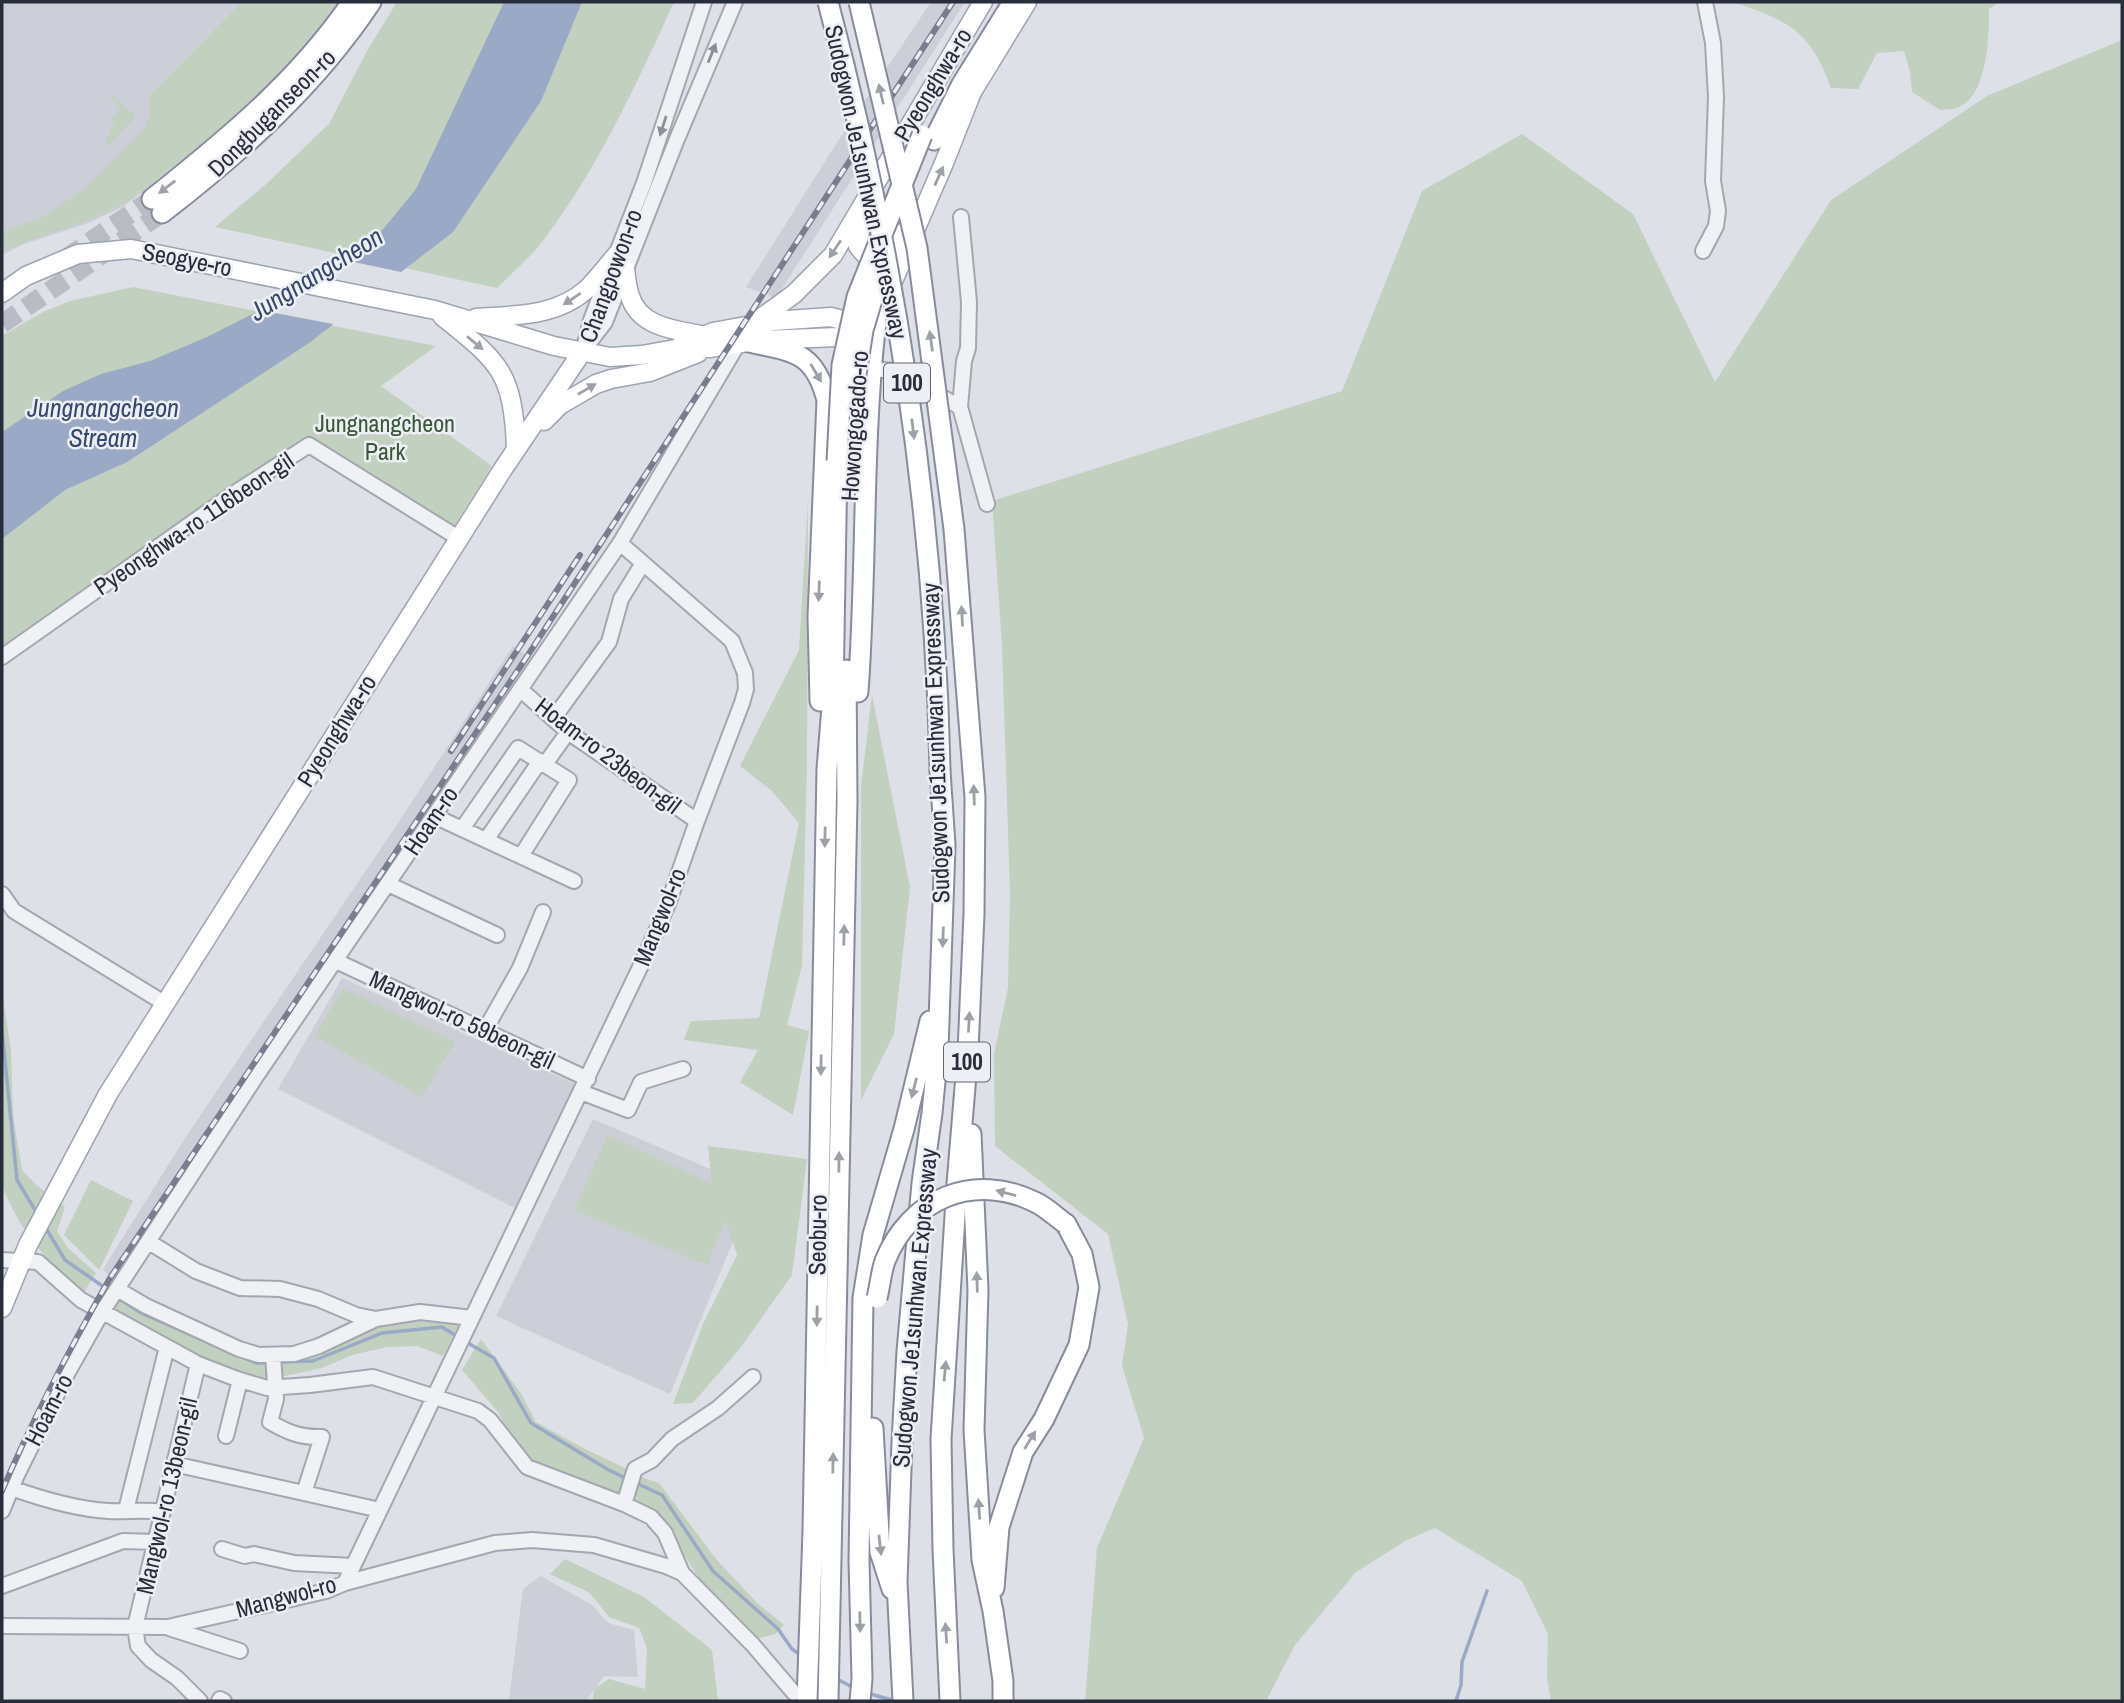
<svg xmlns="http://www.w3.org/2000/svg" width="2124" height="1703" font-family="'Archivo Narrow',sans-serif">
<rect width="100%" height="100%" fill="#dde0e6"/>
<!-- built -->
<path fill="#cccfd8" d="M 2,2 L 340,2 L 313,39 L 246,107 L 192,155 L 124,206 L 89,223 L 24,244 L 2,255 Z
M 931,2 L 965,2 L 776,298 L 746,287 L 836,144 Z
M 513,646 L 535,662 L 115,1283 L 103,1269 L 187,1135 L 398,823 Z
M 342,978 L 575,1084 L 515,1208 L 278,1089 Z
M 593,1119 L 755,1188 L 670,1394 L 496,1316 Z
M 541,1576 L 592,1605 L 608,1623 L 634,1630 L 638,1677 L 604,1676 L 586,1701 L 509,1701 L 523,1589 Z"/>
<!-- green -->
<path fill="#c1d0bf" d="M 242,2 L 337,2 C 290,68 229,125 164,174 C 150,184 136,197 121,205 C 83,226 40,234 2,252 L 2,232 L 45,216 L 84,189 L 144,129 L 150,117 L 149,96 Z
M 397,2 L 674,2 C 637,83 599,166 545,238 C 532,256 513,272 497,288 L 215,227 L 265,185 L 329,124 L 367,51 Z
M 1732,2 L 1999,2 L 1989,9 C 1989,36 1988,97 1957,108 C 1952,110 1945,109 1940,110 L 1912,92 L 1910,72 L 1904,51 L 1877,53 L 1858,89 L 1831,88 C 1810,30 1788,20 1732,2 Z
M 2122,40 L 2122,1701 L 1551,1701 L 1547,1677 L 1548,1634 L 1522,1581 L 1435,1528 L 1407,1540 L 1356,1572 L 1295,1645 L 1266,1701 L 1085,1701 L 1097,1548 L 1144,1438 L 1122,1366 L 1128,1324 L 1108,1234 L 995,1146 L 994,1054 L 1008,988 L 1010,894 L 1002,645 L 992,501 L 1342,391 L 1422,191 L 1522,134 L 1633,214 L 1715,382 L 1831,200 L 1987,96 Z
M 113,96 L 133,114 L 134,118 L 103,152 L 108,144 L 105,141 L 111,134 L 109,131 L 115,125 L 110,120 L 121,109 L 110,97 Z
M 133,287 L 436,346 L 381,386 L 492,466 L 453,528 L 310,437 L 150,543 L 2,647 L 2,336 L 43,312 L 70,301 Z
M 808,501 L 807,760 L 802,966 L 787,1025 L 809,1031 L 793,1115 L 740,1082 L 758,1050 L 684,1040 L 691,1021 L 759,1018 L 799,823 L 772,791 L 740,766 L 799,650 Z
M 872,695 L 910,887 L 894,1034 L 861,1100 L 861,786 Z
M 343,988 L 455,1042 L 422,1097 L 315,1036 Z
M 2,992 L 11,1051 L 13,1115 L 22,1170 L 35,1184 L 65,1207 L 57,1231 L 67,1247 L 96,1273 L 83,1294 C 47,1262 20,1231 2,1186 Z
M 608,1135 L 712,1184 L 708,1146 L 807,1159 L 792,1275 L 741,1347 L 693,1403 L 673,1404 L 703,1324 L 737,1255 L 726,1220 L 707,1265 L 574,1210 Z
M 91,1180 L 133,1201 L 99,1270 L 64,1235 Z
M 120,1295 L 249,1356 L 298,1356 L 350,1339 L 386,1323 L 420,1317 L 460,1322 L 443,1356 L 417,1346 L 387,1347 L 352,1355 L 322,1368 L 266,1380 L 219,1366 L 112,1310 Z
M 481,1339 L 522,1395 L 536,1422 L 583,1448 L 627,1469 L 618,1495 L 534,1462 L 512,1439 L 498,1412 L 462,1370 Z
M 638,1476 L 659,1483 L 716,1559 L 757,1603 L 784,1625 L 775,1634 L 756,1639 L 707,1590 L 654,1510 L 632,1498 Z
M 565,1559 L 644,1597 L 712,1650 L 718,1701 L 592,1701 L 595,1688 L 609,1679 L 645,1689 L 647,1648 L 639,1628 L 609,1617 L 590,1593 L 550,1574 Z"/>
<!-- water -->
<path fill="#9aa9c5" d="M 504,2 L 582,2 L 541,101 L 453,232 L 309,343 L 127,462 L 65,490 L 2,539 L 2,432 L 63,391 L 101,374 L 150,361 L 207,337 L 357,261 L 416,189 Z"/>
<!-- pier -->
<path fill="#dde0e6" d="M 349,261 L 406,273 L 338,325 L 254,309 Z"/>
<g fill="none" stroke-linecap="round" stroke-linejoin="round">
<!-- stream -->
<path stroke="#9aa9c5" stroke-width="3.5" d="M 2,1031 L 17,1180 L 38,1215
M 44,1225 L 65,1260 L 111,1292
M 120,1299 L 141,1313 L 210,1343
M 466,1342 L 494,1358 L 531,1423 L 607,1469 L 629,1480
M 240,1356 L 256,1363 L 269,1363
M 277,1362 L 313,1361 L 382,1333 L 442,1327 L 460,1338
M 636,1483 L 662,1495 L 713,1571 L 778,1629 L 792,1649 L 802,1656
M 835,1678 L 856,1689
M 867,1693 L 895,1701
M 1456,1701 L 1461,1685 L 1462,1662 L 1487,1591"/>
<!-- highway-tunnel -->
<path stroke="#b9bcc4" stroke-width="19" stroke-dasharray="19 10" stroke-linecap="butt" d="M 66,258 L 152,199
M 2,324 L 162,213"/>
<defs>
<path id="minor" d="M 961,217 L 969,302 L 968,348 L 964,361 L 960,407 L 987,504
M 1703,251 L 1716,226 L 1718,211 L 1713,181 L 1716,97 L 1713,43 L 1705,2
M 585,344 L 591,320 L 644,183 L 704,2
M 582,352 L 605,322 L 677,139 L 735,2
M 872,369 L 894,371 L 960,407
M 2,657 L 230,496 L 309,445 L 460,539
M 520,689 L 568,732 L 697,821
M 553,719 L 609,642 L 621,599 L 643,563
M 545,764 L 568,732
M 434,816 L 574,881
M 462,829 L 518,748 L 569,780 L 521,856
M 486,840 L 540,761
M 388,884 L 497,935
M 2,894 L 14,911 L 164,1003
M 336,961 L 588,1079
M 485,1030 L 520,968 L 543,912
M 581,1092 L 628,1110 L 641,1082 L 683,1069
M 149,1242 L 196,1271 L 240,1288 L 280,1289 L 318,1299 L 356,1315 L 376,1319 L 420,1312 L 472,1318
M 2,1260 L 38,1262 L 81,1300 L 198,1364 L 237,1379 L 267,1388 L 310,1385 L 373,1377 L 478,1411 L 490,1420 L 527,1467 L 624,1504 L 651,1517 L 665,1533 L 682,1573
M 117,1289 L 146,1306 L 239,1349 L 259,1355 L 294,1354 L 319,1346 L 376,1319
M 273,1355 L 276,1399 L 270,1422 C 287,1432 301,1438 322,1437 L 304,1493
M 198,1364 L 135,1627 L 138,1646 L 151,1660 L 177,1678 L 200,1701
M 226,1436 L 240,1380
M 174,1464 L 380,1510
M 11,1488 C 42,1499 75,1509 108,1511 C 126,1512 144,1509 163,1512
M 624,1504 L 635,1469 L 652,1460 L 672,1439 L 718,1408 L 753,1377
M 126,1510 L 167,1347
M 2,1511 L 16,1477 L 68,1372 L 102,1312 L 257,1075 L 620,543 L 738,344
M 222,1549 L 245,1556 L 254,1554 L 294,1563 L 353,1566
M 345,1583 L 643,961 L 668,904 L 697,821 L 742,703 L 746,689 L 745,673 L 732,641 L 620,543
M 2,1586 L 123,1541 L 156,1542
M 2,1626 L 168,1627 L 326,1591 L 345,1583 L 495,1543 L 532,1540 L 594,1545 L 666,1566 L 682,1573 L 753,1645 L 794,1693
M 169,1628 L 240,1651
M 219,1701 L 220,1699 L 224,1701"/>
<path id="major" d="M 862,214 L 858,246 C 866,257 872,262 886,260 L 903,233 L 910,228
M 625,268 C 626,277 627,288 630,296 C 639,327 675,330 701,335
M 2,293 L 26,276 L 78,254 L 131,249 L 435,310 L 554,346 L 610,357 L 642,355 L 675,349 L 709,348 L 761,340 L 838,337 L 851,339 L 859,336
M 442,316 C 499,362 513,371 516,448
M 476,318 C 515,315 556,317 587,289 C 599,277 609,263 620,251
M 750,326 L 794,294 L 833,255 L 983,2
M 875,330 L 884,302 L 944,163 L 972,92 L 1027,2
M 679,347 L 713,332 L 773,321 L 831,317 L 865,326
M 544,421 L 560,405 L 596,384 L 611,379 L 650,372 L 698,353
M 2,1308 L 28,1245 L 108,1094 L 503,469 L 582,352"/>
<path id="highway" d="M 934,140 L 962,84 L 1013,2
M 152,199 C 226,140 298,81 352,2
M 162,213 C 241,152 316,85 371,2
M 749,342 C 794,352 814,351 827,400 L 818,617 L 820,701
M 858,692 C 867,571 862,450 875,330
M 971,1134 L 978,1290 L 974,1430 L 982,1560 L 993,1611 L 1003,1681 L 1003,1701
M 873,1428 L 880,1552 L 892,1589
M 994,1588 L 999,1527 L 1023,1452 L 1044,1419 L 1079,1345 L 1089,1287 L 1082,1254 L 1066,1224
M 807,1701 L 813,1531 L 827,769 L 833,694 L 837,461
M 828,1701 L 847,801 L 846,670
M 860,1701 L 862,1679 L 859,1561 L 863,1298 L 873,1235 L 904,1129 L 930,1021
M 903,1701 L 897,1582 L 902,1442 L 907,1351 L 922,1183 L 932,1113 L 938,1050 L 945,845 L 940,771
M 950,1701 L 943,1549 L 941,1439 L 957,1184 L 968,1051 L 974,914 L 975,797 L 966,684"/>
</defs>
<!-- minor casing -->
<use href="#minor" stroke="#a3a7b0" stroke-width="18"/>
<!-- major casing -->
<use href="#major" stroke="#9da3b1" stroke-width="21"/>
<!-- highway casing -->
<use href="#highway" stroke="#868c9c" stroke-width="23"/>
<!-- minor -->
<use href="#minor" stroke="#f0f1f5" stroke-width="14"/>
<!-- major -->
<use href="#major" stroke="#fff" stroke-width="18"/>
<!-- highway -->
<use href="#highway" stroke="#fff" stroke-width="19"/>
<defs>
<path id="rail" d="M 451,751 L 580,555
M 2,1491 C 33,1418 70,1348 110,1278 L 528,655 L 953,2"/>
</defs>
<!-- rail casing -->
<use href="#rail" stroke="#787e8f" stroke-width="6"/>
<!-- rail -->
<use href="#rail" stroke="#edeff4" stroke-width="3.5" stroke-dasharray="10" stroke-linecap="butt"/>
<defs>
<path id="highway-bridge" d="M 828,2 C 894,252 935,512 940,771
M 859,2 L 917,248 L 954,529 L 966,684
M 853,394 L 863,330 L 883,263
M 837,461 L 842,365 L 857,297 L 922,135
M 877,1298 C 880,1286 881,1272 885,1261 C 910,1198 974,1172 1035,1202 C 1046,1207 1056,1217 1066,1224"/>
</defs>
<!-- highway-bridge casing -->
<use href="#highway-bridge" stroke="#868c9c" stroke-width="23" stroke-linecap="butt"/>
<!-- highway-bridge -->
<use href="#highway-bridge" stroke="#fff" stroke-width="19"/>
</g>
<!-- one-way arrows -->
<defs><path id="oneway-solid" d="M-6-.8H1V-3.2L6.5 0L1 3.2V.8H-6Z" transform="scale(1.75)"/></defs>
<g fill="#8c8f98">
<use href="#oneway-solid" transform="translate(712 53) rotate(-68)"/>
<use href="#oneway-solid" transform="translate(663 126) rotate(108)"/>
</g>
<g fill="#9ea0a7">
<use href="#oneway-solid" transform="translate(881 94) rotate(-103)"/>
<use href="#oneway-solid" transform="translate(939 176) rotate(-66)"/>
<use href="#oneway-solid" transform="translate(167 187) rotate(142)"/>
<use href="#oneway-solid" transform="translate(835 249) rotate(124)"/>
<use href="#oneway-solid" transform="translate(572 299) rotate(146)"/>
<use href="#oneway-solid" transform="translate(931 341) rotate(-98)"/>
<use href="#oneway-solid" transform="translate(475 343) rotate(40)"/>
<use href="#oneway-solid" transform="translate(816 373) rotate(59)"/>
<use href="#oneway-solid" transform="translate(587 389) rotate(-30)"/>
<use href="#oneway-solid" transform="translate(913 429) rotate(83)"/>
<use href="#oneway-solid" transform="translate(819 591) rotate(92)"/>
<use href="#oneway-solid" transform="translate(962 616) rotate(-93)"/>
<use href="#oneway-solid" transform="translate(974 795) rotate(-92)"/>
<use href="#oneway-solid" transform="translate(825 837) rotate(91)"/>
<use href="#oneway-solid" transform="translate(844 935) rotate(-89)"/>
<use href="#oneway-solid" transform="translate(943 937) rotate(92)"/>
<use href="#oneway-solid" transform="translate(969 1022) rotate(-87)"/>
<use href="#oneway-solid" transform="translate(821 1065) rotate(91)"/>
<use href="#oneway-solid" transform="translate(914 1088) rotate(104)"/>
<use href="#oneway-solid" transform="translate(839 1162) rotate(-89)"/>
<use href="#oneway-solid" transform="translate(1006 1193) rotate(-165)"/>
<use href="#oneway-solid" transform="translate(977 1282) rotate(-92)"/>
<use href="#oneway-solid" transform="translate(817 1316) rotate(91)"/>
<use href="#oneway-solid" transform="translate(945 1371) rotate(-85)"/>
<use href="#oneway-solid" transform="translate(1030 1440) rotate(-58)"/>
<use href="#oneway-solid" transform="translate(833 1463) rotate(-89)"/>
<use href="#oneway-solid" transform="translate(979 1509) rotate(-94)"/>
<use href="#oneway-solid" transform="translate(880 1545) rotate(84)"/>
<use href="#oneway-solid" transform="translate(860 1622) rotate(89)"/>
<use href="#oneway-solid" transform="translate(946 1633) rotate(-94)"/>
</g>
<g text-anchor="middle" stroke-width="5" stroke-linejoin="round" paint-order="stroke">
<!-- shield labels -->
<g fill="#edeff4" stroke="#636773" stroke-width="2">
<rect x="884" y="363.5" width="46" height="39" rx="5"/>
<rect x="944" y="1042.5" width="46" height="39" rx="5"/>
</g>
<g font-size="23" font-weight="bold" fill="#282d3c">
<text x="907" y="391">100</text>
<text x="967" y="1070">100</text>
</g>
<!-- street labels -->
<g font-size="24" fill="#282d3c" stroke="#edeff4">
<text transform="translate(933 85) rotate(-59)" y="8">Pyeonghwa-ro</text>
<text transform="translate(272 113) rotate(-45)" y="8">Dongbuganseon-ro</text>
<text transform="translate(866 182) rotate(78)" y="8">Sudogwon Je1sunhwan Expressway</text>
<text transform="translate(187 260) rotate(11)" y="8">Seogye-ro</text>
<text transform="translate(611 276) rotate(-70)" y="8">Changpowon-ro</text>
<text transform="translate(855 426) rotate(-86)" y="8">Howongogado-ro</text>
<text transform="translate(194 524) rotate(-34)" y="8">Pyeonghwa-ro 116beon-gil</text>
<text transform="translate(337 731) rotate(-58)" y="8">Pyeonghwa-ro</text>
<text transform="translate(936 743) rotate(-92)" y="8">Sudogwon Je1sunhwan Expressway</text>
<text transform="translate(608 756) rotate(37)" y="8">Hoam-ro 23beon-gil</text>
<text transform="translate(431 821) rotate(-56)" y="8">Hoam-ro</text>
<text transform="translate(660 917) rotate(-68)" y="8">Mangwol-ro</text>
<text transform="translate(462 1020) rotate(25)" y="8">Mangwol-ro 59beon-gil</text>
<text transform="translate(818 1235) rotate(-89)" y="8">Seobu-ro</text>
<text transform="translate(915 1308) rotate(-85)" y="8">Sudogwon Je1sunhwan Expressway</text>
<text transform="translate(49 1410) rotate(-63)" y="8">Hoam-ro</text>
<text transform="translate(167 1496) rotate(-77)" y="8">Mangwol-ro 13beon-gil</text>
<text transform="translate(286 1597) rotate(-15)" y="8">Mangwol-ro</text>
</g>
<!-- park labels -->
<g font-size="24" fill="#385736" stroke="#edeff4">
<text x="385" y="432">Jungnangcheon<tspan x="385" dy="28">Park</tspan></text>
</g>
<!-- water labels -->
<g font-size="26" font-style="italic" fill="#34476e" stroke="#edeff4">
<text transform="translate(316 274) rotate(-32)" y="9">Jungnangcheon</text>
<text x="103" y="417">Jungnangcheon<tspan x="103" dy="30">Stream</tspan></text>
</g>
</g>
<!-- border -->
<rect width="2124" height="1703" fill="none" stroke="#282d3c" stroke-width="7"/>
</svg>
